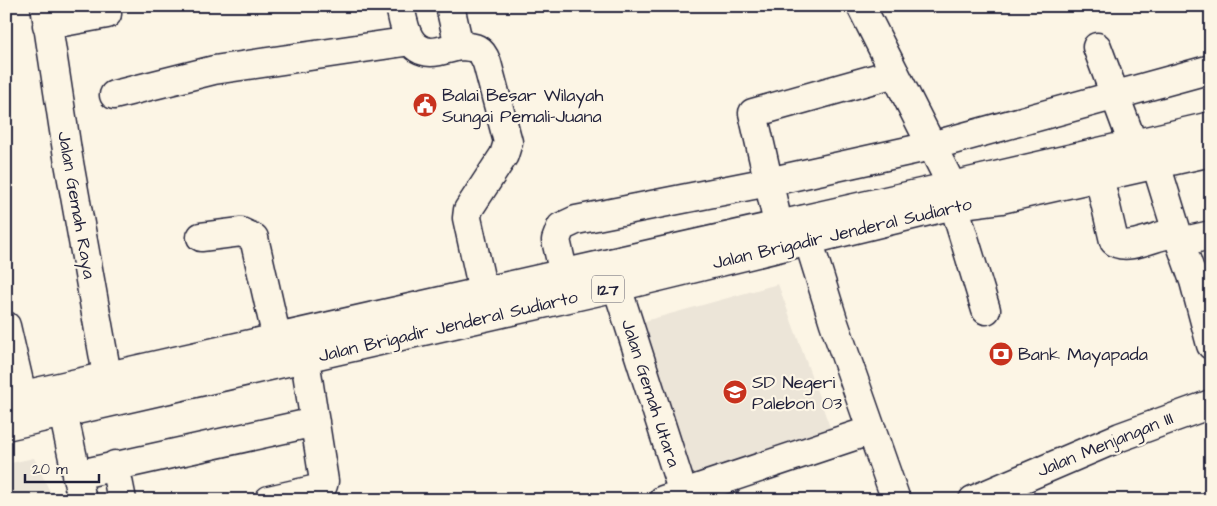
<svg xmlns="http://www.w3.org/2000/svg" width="1217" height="506" font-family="'Architects Daughter',sans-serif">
<rect width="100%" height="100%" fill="#fcf5e5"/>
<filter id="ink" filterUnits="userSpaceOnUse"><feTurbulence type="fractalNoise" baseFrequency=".02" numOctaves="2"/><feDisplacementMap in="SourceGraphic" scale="10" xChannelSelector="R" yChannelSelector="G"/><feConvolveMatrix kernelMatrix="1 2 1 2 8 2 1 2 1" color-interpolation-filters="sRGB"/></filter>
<g filter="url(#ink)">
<!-- built -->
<path fill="#ece5d8" d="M 778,284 L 832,433 L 684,488 L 634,324 Z
M 34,458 L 54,500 L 6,500 L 6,464 Z"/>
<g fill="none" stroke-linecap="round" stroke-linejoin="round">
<defs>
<path id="minor" d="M 45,6 L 68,157 L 107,375 L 113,398
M 400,6 C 404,25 407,51 431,52 C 440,52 450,48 459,46
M 450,6 L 459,46 C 475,47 481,47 487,63 L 508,142 L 504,155 L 468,210 L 467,218 L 488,314
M 861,6 L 952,186 L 954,205 L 986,310
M 47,25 L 107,14
M 1097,47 L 1133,144 L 1139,166
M 114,95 L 214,70 L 411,41
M 1150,141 L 1156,164 L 1180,242 L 1194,281 L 1211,345
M 1094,155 L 1114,241 C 1124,251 1152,238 1165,235
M 802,220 L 834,323 L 896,500
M 201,237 L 241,232 L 254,238 L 282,361
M 1180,242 L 1211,235
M 783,246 L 753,113 L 895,73
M 612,263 L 617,287 L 683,493
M 569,296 L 556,240 L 561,227 L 576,220 L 768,182 L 931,146 L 1211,69
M 6,326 L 22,395 L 25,420
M 58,389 L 82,500
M 115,465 L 122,500
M 76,475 L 315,422
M 269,500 L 317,489 L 323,485 L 324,481 L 301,334
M 663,500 L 872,430
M 973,500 L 1120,437 L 1211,404"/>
<path id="major" d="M 6,399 L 952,186 L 1211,126
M 6,426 L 617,287 L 954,205 L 1001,199 L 1211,152"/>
</defs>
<!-- minor casing -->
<use href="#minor" stroke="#22223b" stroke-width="31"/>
<!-- major casing -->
<use href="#major" stroke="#22223b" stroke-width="31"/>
<!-- minor -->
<use href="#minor" stroke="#fcf5e5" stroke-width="28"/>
<!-- major -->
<use href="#major" stroke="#fcf5e5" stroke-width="28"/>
</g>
</g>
<!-- icons -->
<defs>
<symbol id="civic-disc" viewBox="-11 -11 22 22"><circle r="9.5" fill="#c8321e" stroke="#fcf5e5"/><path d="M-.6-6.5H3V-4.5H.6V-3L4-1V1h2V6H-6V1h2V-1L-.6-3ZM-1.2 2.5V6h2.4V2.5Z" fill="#fff"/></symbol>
<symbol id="bank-disc" viewBox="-11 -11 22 22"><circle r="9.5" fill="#c8321e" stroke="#fcf5e5"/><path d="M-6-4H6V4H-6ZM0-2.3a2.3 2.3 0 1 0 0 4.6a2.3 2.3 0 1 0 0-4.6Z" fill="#fff"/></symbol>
<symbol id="school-disc" viewBox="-11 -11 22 22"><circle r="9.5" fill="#c8321e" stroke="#fcf5e5"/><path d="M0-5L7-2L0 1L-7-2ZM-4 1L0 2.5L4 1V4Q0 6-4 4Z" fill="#fff"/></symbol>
</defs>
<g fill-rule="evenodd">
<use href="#civic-disc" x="411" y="91" width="28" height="28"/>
<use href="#bank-disc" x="987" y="340" width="28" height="28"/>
<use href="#school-disc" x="721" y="378" width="28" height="28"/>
</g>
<g text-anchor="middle" stroke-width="4.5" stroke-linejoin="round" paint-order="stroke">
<!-- shield labels -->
<rect fill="#fcf5e5" stroke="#63616e" stroke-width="1" x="592" y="275.5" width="32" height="27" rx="4"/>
<g font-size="16" font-weight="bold" fill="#22223b">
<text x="608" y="295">127</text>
</g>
<!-- poi labels -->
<g font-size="18" fill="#22223b" stroke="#fcf5e5" text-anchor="start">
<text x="442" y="101">Balai Besar Wilayah<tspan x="442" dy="21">Sungai Pemali-Juana</tspan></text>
<text x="1018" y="360">Bank Mayapada</text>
<text x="752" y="388">SD Negeri<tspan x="752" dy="21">Palebon 03</tspan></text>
</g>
<!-- street labels -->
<g font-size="18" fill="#22223b" stroke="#fcf5e5">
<text transform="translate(77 205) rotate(80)" y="6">Jalan Gemah Raya</text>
<text transform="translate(842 233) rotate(-13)" y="6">Jalan Brigadir Jenderal Sudiarto</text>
<text transform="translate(448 326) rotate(-13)" y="6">Jalan Brigadir Jenderal Sudiarto</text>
<text transform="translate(651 393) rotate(72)" y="6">Jalan Gemah Utara</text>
<text transform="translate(1105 444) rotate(-22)" y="6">Jalan Menjangan III</text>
</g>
</g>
<!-- margin -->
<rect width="1217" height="506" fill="none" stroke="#fcf5e5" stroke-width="25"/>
<rect x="12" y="12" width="1192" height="481" fill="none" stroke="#22223b" stroke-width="2" filter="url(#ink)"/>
<!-- scale -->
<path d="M25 474v8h74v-8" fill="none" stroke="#22223b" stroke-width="2.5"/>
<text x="32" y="474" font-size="15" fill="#22223b" stroke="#fcf5e5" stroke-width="4" paint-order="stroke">20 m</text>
</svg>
